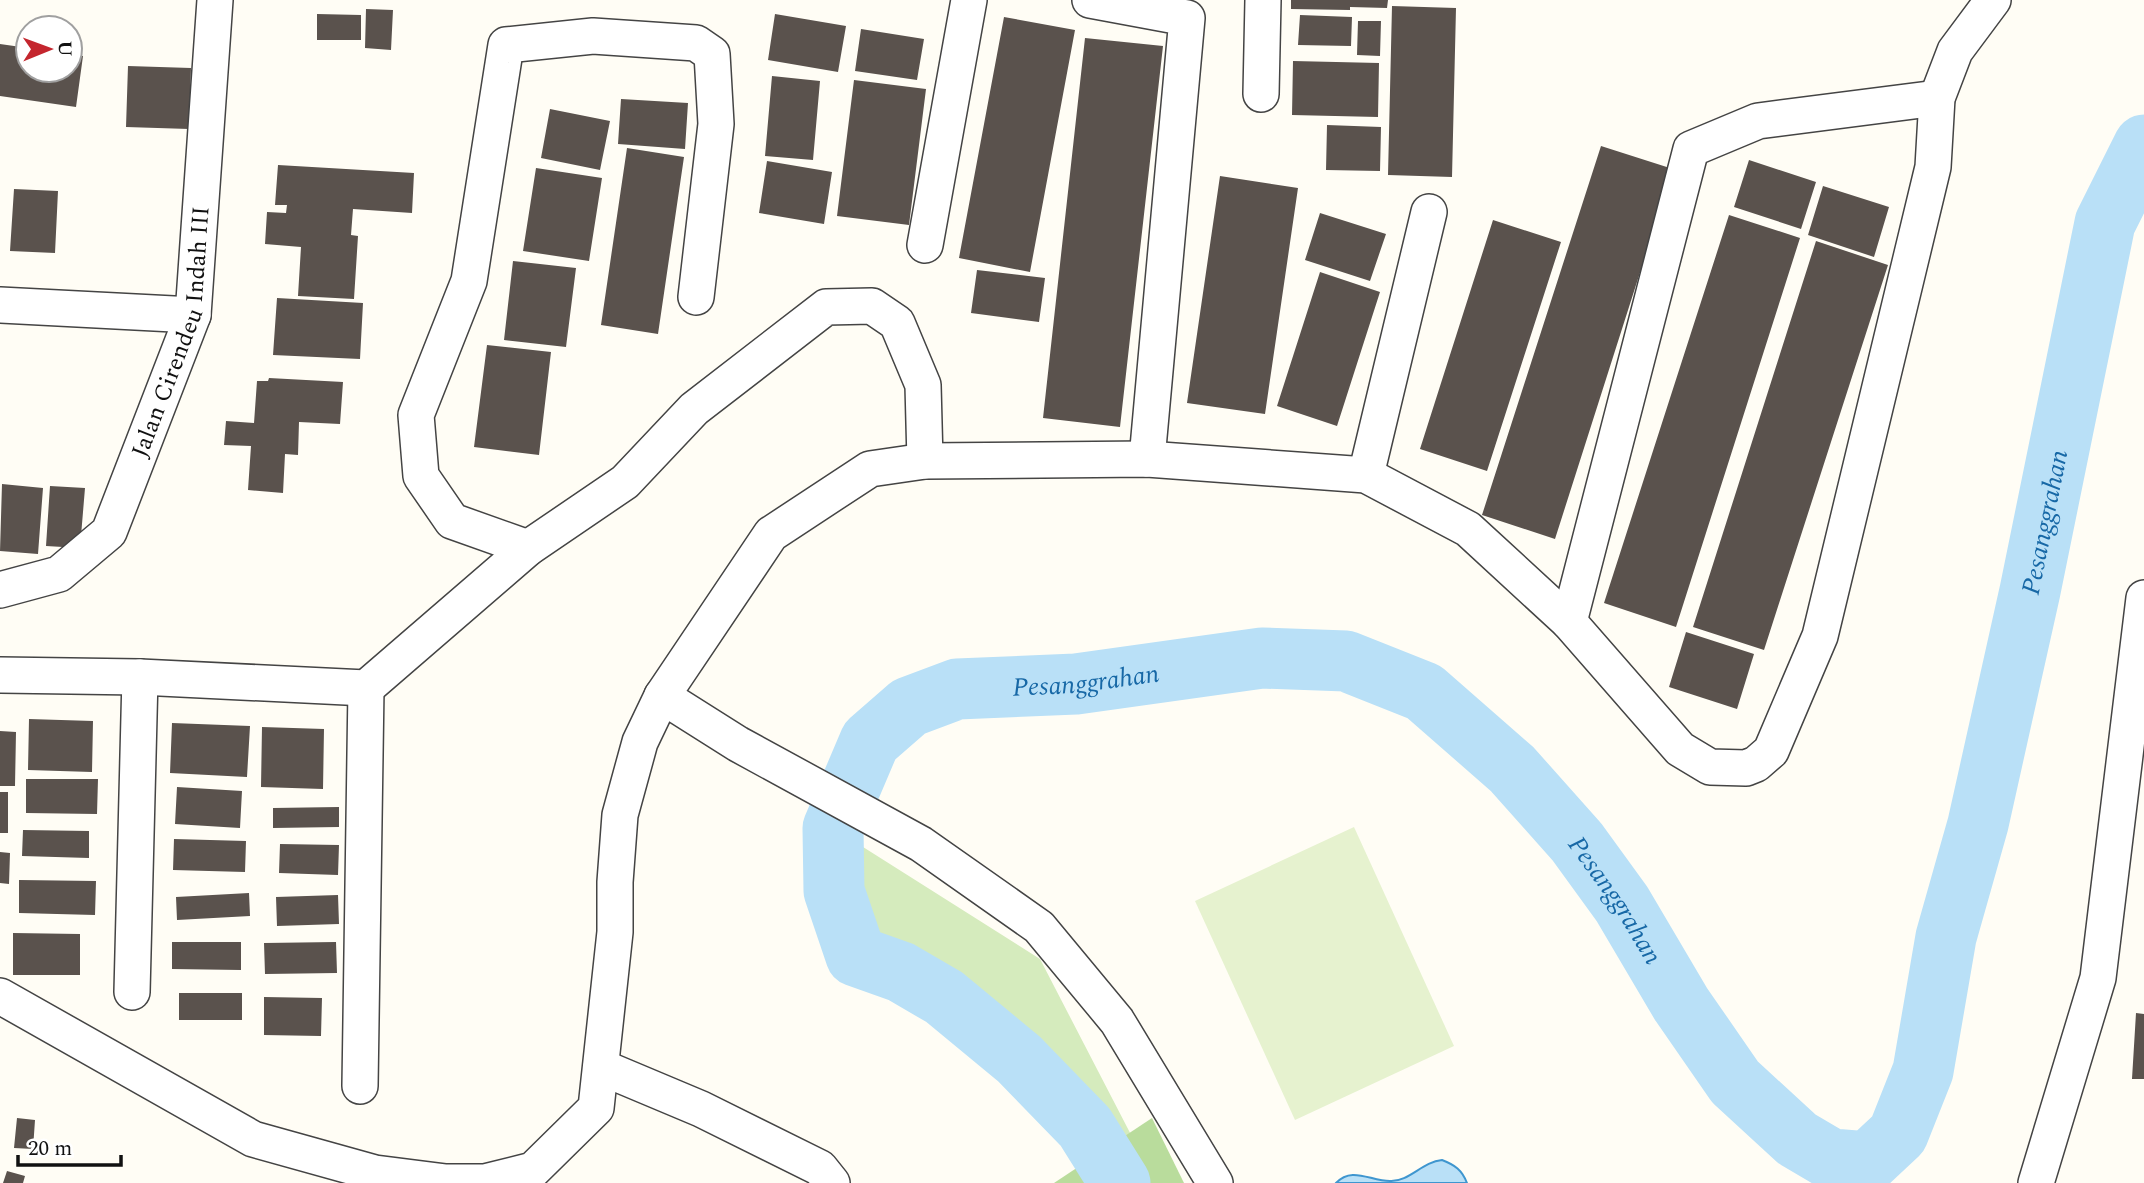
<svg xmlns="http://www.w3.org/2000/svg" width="2144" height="1183" font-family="Spectral,serif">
<rect width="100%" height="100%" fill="#fffdf5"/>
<!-- green -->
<path fill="#d5ebbd" d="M 833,828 L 1040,959 L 1156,1183 L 1120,1183 L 1085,1127 L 1019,1059 L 944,997 L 901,972 L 856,956 L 834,891 Z"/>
<!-- forest -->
<path fill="#b9dc9c" d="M 1152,1118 L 1184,1183 L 1054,1183 Z"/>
<!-- pitch -->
<path fill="#e6f2cf" d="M 1354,827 L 1454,1046 L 1295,1120 L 1195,901 Z"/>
<!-- water -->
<path fill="#b9e0f7" stroke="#3f96cf" stroke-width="2" d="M 1442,1160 C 1455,1165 1462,1170 1467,1183 L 1336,1183 C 1352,1166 1370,1181 1390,1181 C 1409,1182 1422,1162 1442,1160 Z"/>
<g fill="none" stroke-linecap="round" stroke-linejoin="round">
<!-- river -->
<path stroke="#b9e0f7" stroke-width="61" id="s1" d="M 1120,1183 L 1085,1127 L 1019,1059 L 944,997 L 901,972 L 856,956 L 834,891 L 833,828 L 870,741 L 909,707 L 957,689 L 1076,684 L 1262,658 L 1346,661 L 1424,692 L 1512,769 L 1577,842 L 1622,904 L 1681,1004 L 1735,1082 L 1797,1139 L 1831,1159 L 1868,1162 L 1898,1134 L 1923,1071 L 1946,937 L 1978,824 L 2030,591 L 2105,223 L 2144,145"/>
</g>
<!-- building -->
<path fill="#5a524d" d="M 1291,0 L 1388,0 L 1387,8 L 1350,7 L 1350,10 L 1291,9 Z
M 1392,6 L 1456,8 L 1452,177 L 1388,175 Z
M 366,9 L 393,10 L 391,50 L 365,48 Z
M 317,14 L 361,15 L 361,40 L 317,40 Z
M 775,14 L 846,26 L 838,72 L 768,60 Z
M 1300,15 L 1352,17 L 1351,46 L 1298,45 Z
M 1004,17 L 1075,30 L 1030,272 L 959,258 Z
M 1358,21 L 1381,21 L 1380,56 L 1357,55 Z
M 861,29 L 924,39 L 917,80 L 855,71 Z
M 1085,38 L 1163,46 L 1120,427 L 1043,418 Z
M 0,44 L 28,48 L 28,70 L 70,70 L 70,54 L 83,56 L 76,107 L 0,96 Z
M 1293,61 L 1379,63 L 1378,117 L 1292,115 Z
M 128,66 L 191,68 L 189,129 L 126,127 Z
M 772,76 L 820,81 L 813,160 L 765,156 Z
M 854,80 L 926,89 L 909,225 L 837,216 Z
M 621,99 L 688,103 L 685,149 L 618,144 Z
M 550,109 L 610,121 L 600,170 L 541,158 Z
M 1327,125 L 1381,127 L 1380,171 L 1326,170 Z
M 1601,146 L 1673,169 L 1555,539 L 1482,515 Z
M 627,148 L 684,157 L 658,334 L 601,325 Z
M 1749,160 L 1816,182 L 1801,229 L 1734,207 Z
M 767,161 L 832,172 L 824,224 L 759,213 Z
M 278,165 L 414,173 L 412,213 L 353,209 L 351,235 L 358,236 L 354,299 L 298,296 L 301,247 L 265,244 L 267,212 L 286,213 L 287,205 L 275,205 Z
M 536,168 L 602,178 L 589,261 L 523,251 Z
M 1220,176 L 1298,188 L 1265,414 L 1187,403 Z
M 1823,186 L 1889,207 L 1874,257 L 1808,235 Z
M 14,189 L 58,191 L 55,253 L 10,251 Z
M 1320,213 L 1386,234 L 1370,281 L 1305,260 Z
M 1729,215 L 1800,238 L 1676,627 L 1604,603 Z
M 1493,220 L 1561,242 L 1487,471 L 1420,449 Z
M 1816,241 L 1888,265 L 1764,650 L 1693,627 Z
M 513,261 L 576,268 L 566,347 L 504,340 Z
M 977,270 L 1045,278 L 1039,322 L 971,313 Z
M 1320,272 L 1380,292 L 1337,426 L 1277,406 Z
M 277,298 L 363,303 L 360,359 L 273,355 Z
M 487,345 L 551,352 L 539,455 L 474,447 Z
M 269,378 L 343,382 L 340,424 L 299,422 L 298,455 L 285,454 L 283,493 L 248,490 L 251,446 L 224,445 L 226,421 L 254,423 L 257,381 L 268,381 Z
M 2,484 L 43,488 L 38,554 L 0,551 Z
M 50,486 L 85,488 L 80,548 L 46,546 Z
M 1686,632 L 1754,654 L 1737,709 L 1669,687 Z
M 29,719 L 93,721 L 92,772 L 28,770 Z
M 172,723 L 250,726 L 247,777 L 170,773 Z
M 262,727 L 324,729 L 323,789 L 261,787 Z
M 0,731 L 16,732 L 15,786 L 0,786 Z
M 26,779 L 98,779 L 97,814 L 26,813 Z
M 177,787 L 242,791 L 240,828 L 175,824 Z
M 0,792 L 8,792 L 8,833 L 0,833 Z
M 339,807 L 339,827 L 273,828 L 273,808 Z
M 23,830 L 89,831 L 89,858 L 22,856 Z
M 174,839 L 246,841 L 245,872 L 173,870 Z
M 280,844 L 339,845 L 338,875 L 279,873 Z
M 0,852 L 10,853 L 9,884 L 0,883 Z
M 19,880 L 96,881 L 95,915 L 19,913 Z
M 249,893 L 250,916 L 177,920 L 176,897 Z
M 338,895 L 339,924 L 277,926 L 276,897 Z
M 13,933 L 80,934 L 80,975 L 13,975 Z
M 172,942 L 241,942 L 241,970 L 172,969 Z
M 336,942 L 337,973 L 265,974 L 264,943 Z
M 179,993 L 242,993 L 242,1020 L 179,1020 Z
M 264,997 L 322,998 L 321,1036 L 264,1035 Z
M 2136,1013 L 2144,1014 L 2144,1079 L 2132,1079 Z
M 17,1118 L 35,1120 L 33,1149 L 14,1148 Z
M 7,1171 L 25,1176 L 23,1183 L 3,1183 Z"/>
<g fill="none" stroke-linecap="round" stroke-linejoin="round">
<defs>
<g id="street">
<path d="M 1090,0 L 1187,18 L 1147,459"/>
<path d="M 1261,94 L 1263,0"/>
<path d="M 925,245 L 969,0"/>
<path d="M 0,305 L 193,315"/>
<path d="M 1366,475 L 1429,212"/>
<path d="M 528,548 L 452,521 L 421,476 L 416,415 L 469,281 L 506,45 L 593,36 L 696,43 L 712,54 L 716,124 L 696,297"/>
<path id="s2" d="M 0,590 L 59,574 L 109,532 L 193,315 L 215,0"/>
<path d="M 1569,622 L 1691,149 L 1758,121 L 1937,98"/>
<path d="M 0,675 L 140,677 L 366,688 L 528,548 L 625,482 L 694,409 L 826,307 L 872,306 L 897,323 L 923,385 L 925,461"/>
<path d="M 132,992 L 140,677"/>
<path d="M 0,996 L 253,1139 L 375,1173 L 446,1182 L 485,1182 L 533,1170 L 596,1108 L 615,932 L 615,882 L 620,815 L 640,742 L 662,696"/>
<path d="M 601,1067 L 701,1109 L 820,1168 L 832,1183"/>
<path d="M 360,1086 L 366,688"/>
<path d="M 1215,1183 L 1117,1021 L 1039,927 L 921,844 L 738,744 L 662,696 L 771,534 L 870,469 L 925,461 L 1147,459 L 1366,475 L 1468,529 L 1569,622 L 1680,749 L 1710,767 L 1746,768 L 1756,764 L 1771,751 L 1820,636 L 1933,167 L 1937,98 L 1955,51 L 1993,0"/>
<path d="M 2036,1183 L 2098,978 L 2144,598"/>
</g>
</defs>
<!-- street casing -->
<use href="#street" stroke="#444" stroke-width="38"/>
<!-- street -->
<use href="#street" stroke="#fff" stroke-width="35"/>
</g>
<g text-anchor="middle" stroke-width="7" stroke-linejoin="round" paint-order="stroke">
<!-- street labels -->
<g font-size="24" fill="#111" stroke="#fff">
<text dy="8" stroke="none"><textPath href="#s2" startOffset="338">Jalan Cirendeu Indah III</textPath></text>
</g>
<!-- water labels -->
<g font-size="26" font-style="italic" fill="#1768a6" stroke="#fff">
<text dy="9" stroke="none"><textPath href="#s1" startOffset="2494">Pesanggrahan</textPath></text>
<text dy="9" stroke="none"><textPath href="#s1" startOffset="814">Pesanggrahan</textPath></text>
<text dy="9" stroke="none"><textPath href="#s1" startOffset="1444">Pesanggrahan</textPath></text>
</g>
</g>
<!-- north arrow -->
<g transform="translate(49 49) rotate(89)"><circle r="33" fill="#ffffff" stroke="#a0a0a0" stroke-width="2"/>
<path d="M0-5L12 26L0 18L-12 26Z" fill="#c4262e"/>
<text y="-10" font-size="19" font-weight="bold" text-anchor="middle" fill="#111111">U</text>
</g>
<!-- scale -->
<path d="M18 1155v10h103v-10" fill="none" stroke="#111111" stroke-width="3.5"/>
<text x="28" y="1155" font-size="21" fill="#111111" stroke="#ffffff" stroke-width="5" paint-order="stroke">20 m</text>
</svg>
